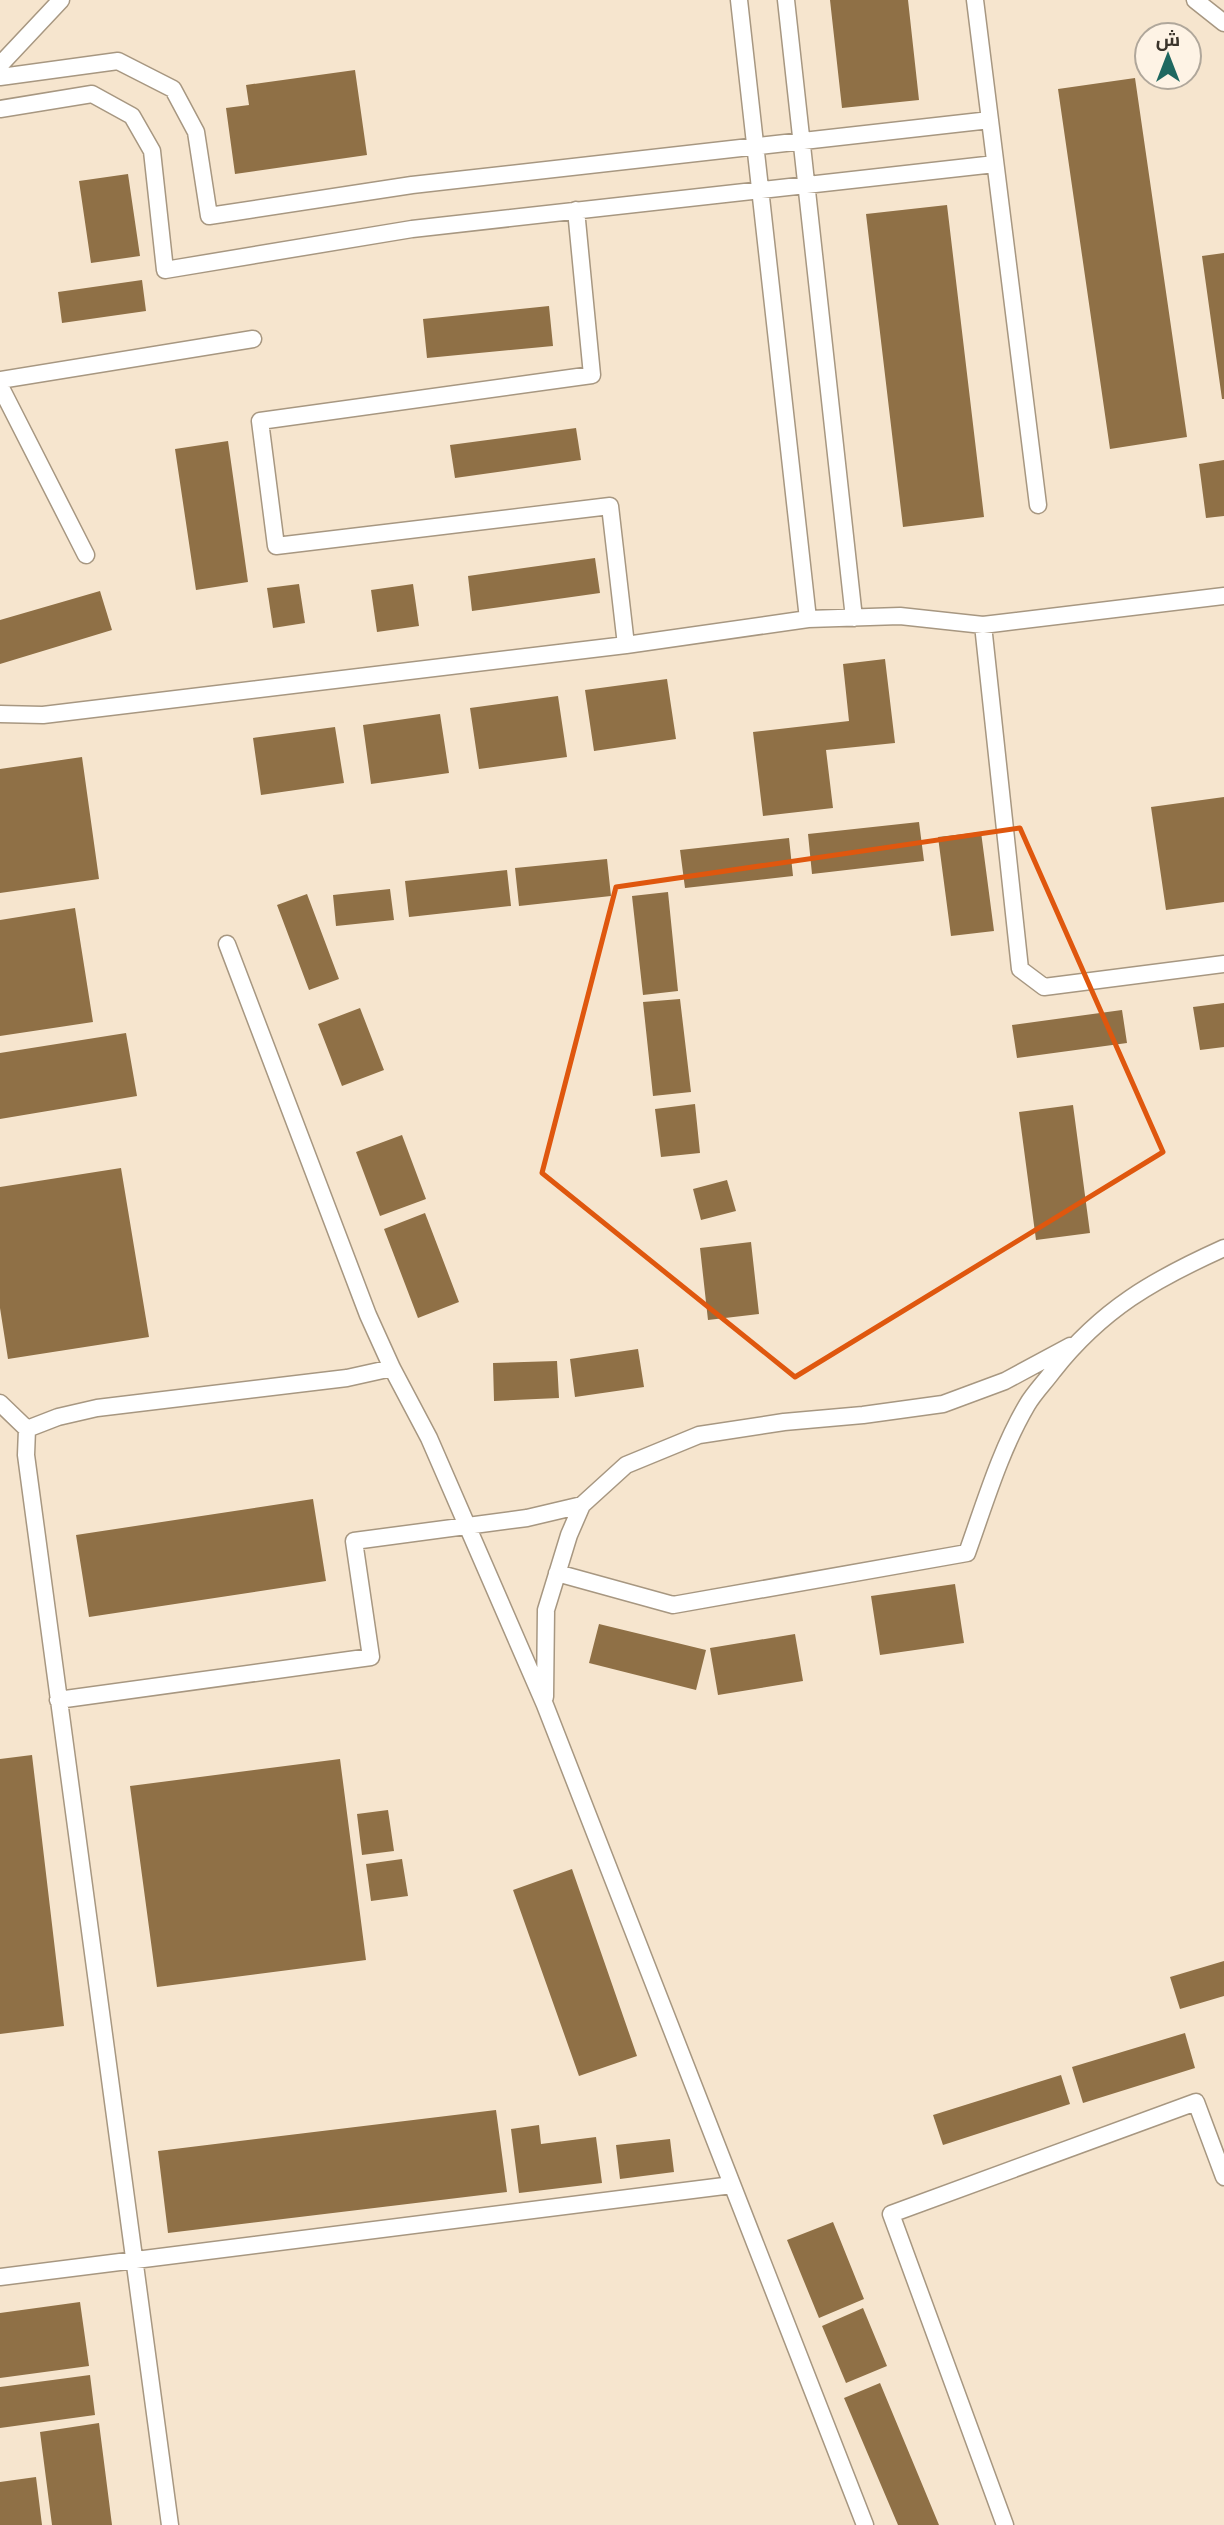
<svg xmlns="http://www.w3.org/2000/svg" width="1224" height="2525" font-family="'Fira Sans',Cairo,sans-serif">
<rect width="100%" height="100%" fill="#f6e5ce"/>
<!-- building -->
<path fill="#8f7046" d="M 830,0 L 908,0 L 919,100 L 842,108 Z
M 355,70 L 367,155 L 235,174 L 226,108 L 249,105 L 246,85 Z
M 1135,78 L 1187,437 L 1110,449 L 1058,89 Z
M 128,174 L 140,256 L 91,263 L 79,181 Z
M 947,205 L 984,517 L 903,527 L 866,214 Z
M 1224,253 L 1224,399 L 1222,399 L 1202,256 Z
M 142,280 L 146,311 L 62,323 L 58,292 Z
M 549,306 L 553,346 L 427,358 L 423,319 Z
M 576,428 L 581,460 L 455,478 L 450,445 Z
M 228,441 L 248,582 L 196,590 L 175,449 Z
M 1224,460 L 1224,516 L 1206,518 L 1199,464 Z
M 595,558 L 600,593 L 472,611 L 468,576 Z
M 299,584 L 305,623 L 273,628 L 267,588 Z
M 413,584 L 419,626 L 377,632 L 371,590 Z
M 100,591 L 112,630 L 0,664 L 0,620 Z
M 885,659 L 895,743 L 826,750 L 833,808 L 763,816 L 753,732 L 849,721 L 843,664 Z
M 667,679 L 676,739 L 594,751 L 585,690 Z
M 558,696 L 567,757 L 479,769 L 470,708 Z
M 440,714 L 449,773 L 371,784 L 363,725 Z
M 335,727 L 344,783 L 261,795 L 253,738 Z
M 82,757 L 99,879 L 0,893 L 0,769 Z
M 1224,797 L 1224,902 L 1166,910 L 1151,807 Z
M 919,822 L 924,861 L 812,874 L 808,834 Z
M 981,832 L 994,931 L 951,936 L 938,837 Z
M 789,838 L 793,876 L 685,888 L 680,850 Z
M 607,859 L 611,896 L 519,906 L 515,868 Z
M 507,870 L 511,906 L 409,917 L 405,881 Z
M 390,889 L 394,920 L 336,926 L 333,895 Z
M 668,892 L 678,991 L 643,995 L 632,896 Z
M 307,894 L 339,979 L 309,990 L 277,905 Z
M 75,908 L 93,1022 L 0,1036 L 0,920 Z
M 680,999 L 691,1092 L 653,1096 L 643,1002 Z
M 1224,1003 L 1224,1047 L 1200,1050 L 1193,1007 Z
M 360,1008 L 384,1070 L 342,1086 L 318,1024 Z
M 1122,1010 L 1127,1043 L 1017,1058 L 1012,1025 Z
M 126,1033 L 137,1096 L 0,1119 L 0,1053 Z
M 695,1104 L 700,1153 L 661,1157 L 655,1109 Z
M 1073,1105 L 1090,1233 L 1036,1240 L 1019,1112 Z
M 402,1135 L 426,1199 L 380,1216 L 356,1152 Z
M 121,1168 L 149,1337 L 8,1359 L 0,1308 L 0,1187 Z
M 727,1180 L 736,1211 L 701,1220 L 693,1189 Z
M 425,1213 L 459,1302 L 418,1318 L 384,1229 Z
M 751,1242 L 759,1314 L 708,1320 L 700,1248 Z
M 638,1349 L 644,1387 L 575,1397 L 570,1359 Z
M 557,1361 L 559,1398 L 494,1401 L 493,1363 Z
M 313,1499 L 326,1581 L 89,1617 L 76,1535 Z
M 955,1584 L 964,1643 L 880,1655 L 871,1596 Z
M 599,1624 L 706,1650 L 696,1690 L 589,1663 Z
M 795,1634 L 803,1681 L 718,1695 L 710,1648 Z
M 32,1755 L 64,2026 L 0,2034 L 0,1759 Z
M 340,1759 L 366,1960 L 157,1987 L 130,1786 Z
M 388,1810 L 394,1851 L 362,1855 L 357,1814 Z
M 402,1859 L 408,1896 L 371,1901 L 366,1864 Z
M 572,1869 L 637,2056 L 579,2076 L 513,1890 Z
M 1224,1961 L 1224,1996 L 1180,2009 L 1170,1977 Z
M 1185,2033 L 1195,2068 L 1083,2103 L 1072,2067 Z
M 1061,2075 L 1070,2104 L 943,2145 L 933,2115 Z
M 496,2110 L 507,2192 L 168,2233 L 158,2151 Z
M 539,2125 L 541,2144 L 596,2137 L 602,2183 L 519,2193 L 511,2129 Z
M 670,2139 L 674,2172 L 620,2179 L 616,2145 Z
M 833,2222 L 864,2299 L 819,2318 L 787,2240 Z
M 80,2302 L 89,2366 L 0,2378 L 0,2313 Z
M 863,2308 L 887,2366 L 846,2383 L 822,2326 Z
M 90,2375 L 95,2415 L 0,2428 L 0,2387 Z
M 880,2383 L 922,2484 L 939,2525 L 898,2525 L 844,2398 Z
M 99,2423 L 112,2525 L 52,2525 L 40,2432 Z
M 36,2477 L 42,2525 L 0,2525 L 0,2482 Z"/>
<g fill="none" stroke-linecap="round" stroke-linejoin="round">
<defs>
<path id="service" d="M 739,0 L 808,619
M 786,0 L 854,618
M 975,0 L 1038,505
M 1195,0 L 1224,23
M 0,65 L 61,0
M 0,77 L 118,61 L 173,89 L 196,132 L 209,216 L 412,185 L 990,120
M 0,109 L 92,94 L 132,116 L 152,151 L 165,270 L 412,229 L 995,164
M 576,210 L 592,375 L 260,421 L 276,546 L 610,506 L 626,645
M 0,380 L 253,339
M 0,386 L 86,555
M 983,625 L 1020,969 L 1044,987 L 1224,964
M 0,714 L 43,715 L 626,645 L 808,619 L 900,616 L 983,625 L 1224,596
M 227,944 L 368,1315 L 392,1368 L 429,1438 L 545,1705 L 865,2525
M 0,1403 L 27,1429 L 26,1455 L 170,2525
M 27,1429 L 58,1417 L 97,1408 L 347,1378 L 392,1368
M 557,1573 L 673,1605 L 967,1553 C 985,1503 1000,1451 1027,1405 C 1034,1393 1045,1382 1053,1371 C 1102,1309 1153,1280 1224,1248
M 545,1697 L 546,1610 L 569,1535 L 582,1505 L 626,1465 L 699,1435 L 784,1422 L 863,1415 L 943,1404 L 1005,1381 L 1070,1346
M 58,1700 L 371,1657 L 354,1541 L 527,1518 L 582,1505
M 0,2277 L 732,2185
M 1005,2525 L 891,2214 L 1196,2102 L 1224,2177"/>
</defs>
<!-- service casing -->
<use href="#service" stroke="#a79781" stroke-width="19"/>
<!-- service -->
<use href="#service" stroke="#fff" stroke-width="16"/>
</g>
<!-- marked area -->
<path fill="none" stroke="#df570e" stroke-width="5" stroke-linejoin="round" d="M 1020,828 L 1163,1152 L 795,1377 L 542,1173 L 616,887 Z"/>
<!-- north arrow -->
<g transform="translate(1168 56)"><circle r="33" fill="#fef3e5" stroke="#b0a79b" stroke-width="2"/>
<path d="M0-5L12 26L0 18L-12 26Z" fill="#1f6860"/>
<text y="-10" font-size="19" font-weight="bold" text-anchor="middle" fill="#3b342b">ش</text>
</g>
</svg>
